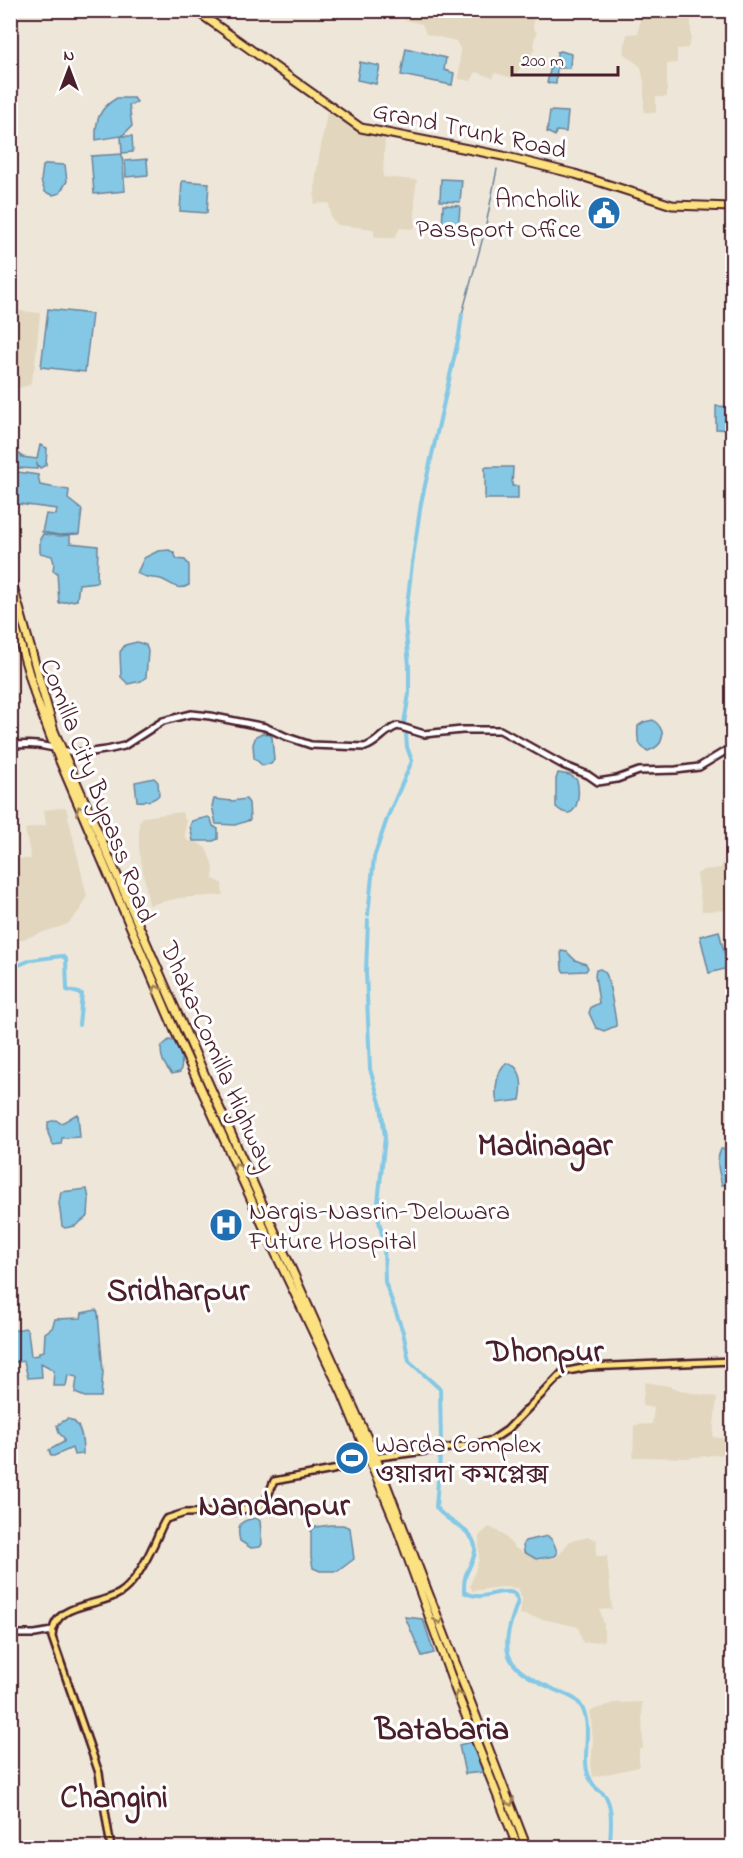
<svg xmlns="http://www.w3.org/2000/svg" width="743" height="1858" font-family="'Indie Flower','Noto Sans Bengali',sans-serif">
<rect width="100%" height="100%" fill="#eee7d9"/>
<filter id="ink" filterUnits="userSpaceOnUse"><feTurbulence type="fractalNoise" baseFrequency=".0167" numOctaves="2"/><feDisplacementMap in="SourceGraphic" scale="12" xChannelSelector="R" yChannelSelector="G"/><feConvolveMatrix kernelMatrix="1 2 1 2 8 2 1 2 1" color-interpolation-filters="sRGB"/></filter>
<g filter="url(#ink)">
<!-- built -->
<path fill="#e2d6be" d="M 403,11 L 534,11 L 533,27 L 537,33 L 534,40 L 535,49 L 513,78 L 495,73 L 493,78 L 476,72 L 471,81 L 459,79 L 460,49 L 456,41 L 426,34 L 422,24 L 404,20 Z
M 629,11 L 688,11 L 691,16 L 691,39 L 688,48 L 677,49 L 677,63 L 667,64 L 667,97 L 656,97 L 656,113 L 644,112 L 644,83 L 641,67 L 623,53 L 627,34 L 638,33 L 640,20 Z
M 327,112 L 350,127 L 385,137 L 383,177 L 417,180 L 415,194 L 415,227 L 412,229 L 400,228 L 395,238 L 381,238 L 374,236 L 374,229 L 338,225 L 331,218 L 329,203 L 314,204 L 316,174 Z
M 21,311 L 40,313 L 35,365 L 30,385 L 15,389 L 11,389 L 11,313 Z
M 66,807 L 87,896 L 80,910 L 68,924 L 14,942 L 10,924 L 11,858 L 31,859 L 25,829 L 46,825 L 44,810 Z
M 182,812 L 186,822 L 185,835 L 188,841 L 198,843 L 206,848 L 214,868 L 213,879 L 222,883 L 223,895 L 179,898 L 149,905 L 139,849 L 139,822 L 143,817 Z
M 732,840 L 732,910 L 702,911 L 697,874 L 703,870 L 721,868 L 727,843 Z
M 645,1382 L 669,1386 L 687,1392 L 717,1397 L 713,1437 L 726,1439 L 725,1454 L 686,1458 L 633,1457 L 634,1425 L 652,1424 L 654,1408 L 642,1406 Z
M 489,1527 L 502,1533 L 515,1548 L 537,1560 L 557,1557 L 570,1541 L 589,1537 L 597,1540 L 596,1556 L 607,1556 L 612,1609 L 600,1610 L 604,1625 L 604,1641 L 583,1643 L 578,1627 L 520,1614 L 522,1599 L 518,1588 L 500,1587 L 473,1591 L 470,1586 L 479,1559 L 479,1536 Z
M 642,1702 L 643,1749 L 639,1749 L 639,1767 L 593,1777 L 591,1765 L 593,1740 L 590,1711 L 614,1703 Z"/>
<!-- water -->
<path fill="#84c8e5" stroke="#6d849b" stroke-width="1.5" d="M 406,48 L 446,58 L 444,70 L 454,73 L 452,85 L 401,75 Z
M 561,51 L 571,54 L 570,68 L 557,68 L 556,84 L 547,83 L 552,62 L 557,61 L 557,52 Z
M 360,62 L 380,66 L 376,84 L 357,80 Z
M 117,98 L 134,98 L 137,102 L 129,105 L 132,126 L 122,136 L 132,136 L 133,152 L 122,153 L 121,136 L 96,140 C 95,121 99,108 117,98 Z
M 550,111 L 568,112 L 566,132 L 556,131 L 555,136 L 547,132 Z
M 122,154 L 125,191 L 94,194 L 91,156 Z
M 147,159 L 148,175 L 126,177 L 125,161 Z
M 47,164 L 65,165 L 67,181 L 60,193 L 53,195 L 45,192 L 41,181 L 43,166 Z
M 441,179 L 462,180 L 460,202 L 440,201 Z
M 182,181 L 209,183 L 207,213 L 180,211 Z
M 443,205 L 460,206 L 458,233 L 442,232 Z
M 48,309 L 92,314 L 85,372 L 41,367 Z
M 716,406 L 732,407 L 732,430 L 716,429 Z
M 40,445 L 47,448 L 46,465 L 40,468 L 37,464 L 37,469 L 16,468 L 15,454 L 20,454 L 22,457 L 37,459 Z
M 485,467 L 513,467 L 512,486 L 518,486 L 518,499 L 485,499 Z
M 11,471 L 38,475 L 40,485 L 69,490 L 68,499 L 82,510 L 79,534 L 59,535 L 42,532 L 46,514 L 56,515 L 57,509 L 11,503 Z
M 43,534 L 60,536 L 70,535 L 70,543 L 98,546 L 97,582 L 79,584 L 77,600 L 59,603 L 57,572 L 53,571 L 54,563 L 52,556 L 40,553 L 40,539 Z
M 169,550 L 174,553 L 177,559 L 185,560 L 189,565 L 189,585 C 177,592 172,583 161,579 C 153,577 145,579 137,573 L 144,558 L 158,551 Z
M 137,642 L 146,645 L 148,651 L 146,677 L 141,681 L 128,684 L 121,677 L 120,652 L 125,645 Z
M 653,720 C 668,731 664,746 648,751 C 637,746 637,737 638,726 L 644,722 Z
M 262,733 L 269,734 L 272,737 L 274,760 L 271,764 L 262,765 L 254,758 L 253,744 L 256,736 Z
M 558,773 L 570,775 L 577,780 C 581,795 577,826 556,807 L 556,779 Z
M 154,778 L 158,782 L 159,795 C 153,802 145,802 137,801 L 135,782 Z
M 214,799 L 232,801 L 246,799 L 249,803 L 250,820 L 235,825 L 216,824 L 212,806 Z
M 208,817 L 211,819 L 213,826 L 218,829 L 218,839 L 213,841 L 193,841 L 190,826 L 192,821 Z
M 719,931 L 728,968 L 709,973 L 700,936 Z
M 561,951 L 567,952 L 575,960 L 586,964 L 588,968 L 586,971 L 564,972 L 562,969 Z
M 600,969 C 604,971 605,971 607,976 C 609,983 617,1022 616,1026 L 604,1031 L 596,1028 L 589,1013 L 591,1007 L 599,1003 L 595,975 L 596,970 Z
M 169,1040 L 174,1041 C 180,1049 184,1063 180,1072 L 172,1074 C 165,1067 159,1056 162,1046 Z
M 506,1063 C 523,1065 523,1087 520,1100 L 497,1103 C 494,1091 497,1070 506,1063 Z
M 78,1114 L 80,1137 L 62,1138 L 61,1144 L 53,1145 L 48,1133 L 48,1122 L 56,1120 L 60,1123 C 67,1122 71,1116 78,1114 Z
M 721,1149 L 732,1149 L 732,1185 L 722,1185 C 719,1172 715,1161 721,1149 Z
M 87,1189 L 89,1199 L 88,1216 L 75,1226 L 65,1228 L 62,1226 L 59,1203 L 61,1192 Z
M 96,1310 L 98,1313 L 103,1372 L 101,1397 L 85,1397 L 75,1393 L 77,1377 L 68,1375 L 66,1386 L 53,1386 L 54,1370 L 41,1363 L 42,1377 L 28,1378 L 24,1361 L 12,1363 L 11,1331 L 25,1328 L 28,1331 L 31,1356 L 39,1355 L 39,1352 L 44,1351 L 45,1333 L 52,1328 L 55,1319 L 81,1318 L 82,1313 Z
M 67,1419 C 82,1420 83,1441 83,1454 L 74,1455 L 72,1448 L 54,1456 L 51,1456 L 49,1450 L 64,1442 L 64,1438 L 59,1433 L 57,1425 Z
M 256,1518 L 260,1521 L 262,1544 L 260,1547 L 251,1548 L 240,1541 C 236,1525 240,1520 256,1518 Z
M 331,1525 L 343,1525 L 350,1528 L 354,1559 L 338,1571 L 320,1571 L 313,1568 L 311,1557 L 311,1531 L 315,1527 Z
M 548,1536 C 554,1541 556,1546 557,1554 L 555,1556 L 536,1559 L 524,1552 L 523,1544 L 525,1541 Z
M 405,1617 L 423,1619 L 434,1653 L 422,1656 Z
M 474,1741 L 483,1772 L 465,1774 L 459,1745 Z"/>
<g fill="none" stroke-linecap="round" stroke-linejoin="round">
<!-- stream -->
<path stroke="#6d849b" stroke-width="1.5" d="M 462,314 L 485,230 L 497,169"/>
<!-- canal -->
<path stroke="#84c8e5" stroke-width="4" d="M 404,723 L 409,694 L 409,666 L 405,622 L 412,564 L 421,503 L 459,336 L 462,314
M 368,915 L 374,857 L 388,816 L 412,761 L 407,747 L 406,735
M 368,920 L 366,972 L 370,1069 L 381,1106 L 385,1137 L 377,1212 L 384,1243 L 385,1282 L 403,1332 L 409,1361 L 440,1389 L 441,1443 L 436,1507 C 445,1522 471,1527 475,1546 C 477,1557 467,1568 465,1578 C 464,1582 464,1587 464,1592 C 484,1603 494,1588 514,1593 L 518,1601 C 500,1651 500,1665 551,1688 C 558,1692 570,1695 576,1700 C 593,1715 585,1743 586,1762 C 586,1771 590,1781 596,1788 C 599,1791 604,1793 606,1797 C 614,1811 610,1832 610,1848
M 10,966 L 14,967 L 31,960 L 62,956 L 66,959 L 67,990 L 82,994 L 79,1025"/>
<defs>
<path id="secondary" d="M 10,746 C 32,743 42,745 62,750 C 80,755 106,751 124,746 L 163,721 L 191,714 L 210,716 L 265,727 L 287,737 L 311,745 L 365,747 C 378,743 384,730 398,726 L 424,734 L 462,730 L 500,730 L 563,765 L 588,775 L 598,782 L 617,779 L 639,771 L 676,770 L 699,767 L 732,747
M 10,1634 L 35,1634 L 52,1631"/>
<path id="primary" d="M 379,1457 L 472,1445 L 492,1440 L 507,1430 L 563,1372 L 588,1367 L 732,1361
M 111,1848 L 99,1773 L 52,1637 C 53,1601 97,1608 120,1593 C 134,1584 145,1563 152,1548 C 157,1539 160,1528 166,1519 L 185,1513 L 232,1512 L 261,1506 L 266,1500 L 274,1481 L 333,1470 L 366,1459"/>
<path id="highway" d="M 195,10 L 361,128 L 503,156 L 575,174 L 672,205 L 732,207
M 10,576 L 54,731 L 173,1004 L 376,1458 L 527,1848
M 10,609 L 36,698 L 59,759 L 175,1031 L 275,1252 L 342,1393 L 395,1522 L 455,1688 L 518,1848"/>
</defs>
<!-- secondary casing -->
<use href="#secondary" stroke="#4a1f2b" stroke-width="10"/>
<!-- primary casing -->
<use href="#primary" stroke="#4a1f2b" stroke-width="10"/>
<!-- highway casing -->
<use href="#highway" stroke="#4a1f2b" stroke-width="11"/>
<!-- secondary -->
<use href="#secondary" stroke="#fff" stroke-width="5"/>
<!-- primary -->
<use href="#primary" stroke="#fbe180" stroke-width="5"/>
<!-- highway -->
<use href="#highway" stroke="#fbe180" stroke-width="7"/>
</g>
<!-- one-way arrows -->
<defs><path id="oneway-chevron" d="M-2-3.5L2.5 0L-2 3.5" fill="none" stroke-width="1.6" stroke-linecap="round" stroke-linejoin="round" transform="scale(1.5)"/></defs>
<g stroke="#a28056">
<use href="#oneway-chevron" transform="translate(80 810) rotate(-113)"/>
<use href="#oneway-chevron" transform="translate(157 989) rotate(-114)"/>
<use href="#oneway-chevron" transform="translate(237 1167) rotate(-114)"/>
<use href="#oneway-chevron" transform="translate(439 1620) rotate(69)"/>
<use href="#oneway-chevron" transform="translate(458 1695) rotate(-111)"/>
<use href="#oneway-chevron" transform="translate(510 1802) rotate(69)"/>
</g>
</g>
<!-- icons -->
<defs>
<symbol id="civic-disc" viewBox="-11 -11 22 22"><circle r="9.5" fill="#1f6fb2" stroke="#fff"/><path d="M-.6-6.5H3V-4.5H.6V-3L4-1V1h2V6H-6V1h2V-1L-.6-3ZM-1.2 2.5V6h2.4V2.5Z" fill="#fff"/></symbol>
<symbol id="hospital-disc" viewBox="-11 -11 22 22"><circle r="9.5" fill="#1f6fb2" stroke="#fff"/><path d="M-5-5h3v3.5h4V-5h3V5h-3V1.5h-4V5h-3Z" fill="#fff"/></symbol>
<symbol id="stadium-disc" viewBox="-11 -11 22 22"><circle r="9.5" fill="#1f6fb2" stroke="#fff"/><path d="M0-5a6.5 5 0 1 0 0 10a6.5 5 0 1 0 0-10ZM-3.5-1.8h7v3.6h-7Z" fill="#fff"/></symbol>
</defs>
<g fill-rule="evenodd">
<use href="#civic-disc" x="585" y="194" width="38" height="38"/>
<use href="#hospital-disc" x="207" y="1206" width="38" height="38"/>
<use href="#stadium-disc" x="333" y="1439" width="38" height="38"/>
</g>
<g text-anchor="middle" stroke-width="6" stroke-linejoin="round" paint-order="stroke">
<!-- street labels -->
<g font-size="26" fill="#4a1f2b" stroke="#fff">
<text transform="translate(470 129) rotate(12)" y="9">Grand Trunk Road</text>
<text transform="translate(99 790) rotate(69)" y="9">Comilla City Bypass Road</text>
<text transform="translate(219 1056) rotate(66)" y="9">Dhaka–Comilla Highway</text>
</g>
<!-- poi labels -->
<g font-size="26" fill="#4a1f2b" stroke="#fff" text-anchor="start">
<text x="581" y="207" text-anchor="end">Ancholik<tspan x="581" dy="30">Passport Office</tspan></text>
<text x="249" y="1219">Nargis-Nasrin-Delowara<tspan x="249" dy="30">Future Hospital</tspan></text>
<text x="375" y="1452">Warda Complex<tspan x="375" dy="30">ওয়ারদা কমপ্লেক্স</tspan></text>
</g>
<!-- district labels -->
<g font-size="32" font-weight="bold" fill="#4a1f2b" stroke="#fff">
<text x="545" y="1155">Madinagar</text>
<text x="178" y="1300">Sridharpur</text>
<text x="545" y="1361">Dhonpur</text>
<text x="274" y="1515">Nandanpur</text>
<text x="442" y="1739">Batabaria</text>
<text x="114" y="1807">Changini</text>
</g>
</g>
<!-- margin -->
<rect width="743" height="1858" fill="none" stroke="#fff" stroke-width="36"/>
<rect x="18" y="18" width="707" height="1822" fill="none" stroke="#4a1f2b" stroke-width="2" filter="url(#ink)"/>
<!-- north arrow -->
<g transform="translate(69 69)" stroke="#ffffff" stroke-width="4.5" paint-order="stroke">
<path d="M0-4.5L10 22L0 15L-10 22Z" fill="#4a1f2b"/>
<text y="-9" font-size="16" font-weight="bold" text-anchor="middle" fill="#4a1f2b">N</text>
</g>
<!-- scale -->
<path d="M512 66v9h106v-9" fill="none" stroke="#4a1f2b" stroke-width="3"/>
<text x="521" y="66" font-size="18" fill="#4a1f2b" stroke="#ffffff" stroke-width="4.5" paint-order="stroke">200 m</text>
</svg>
